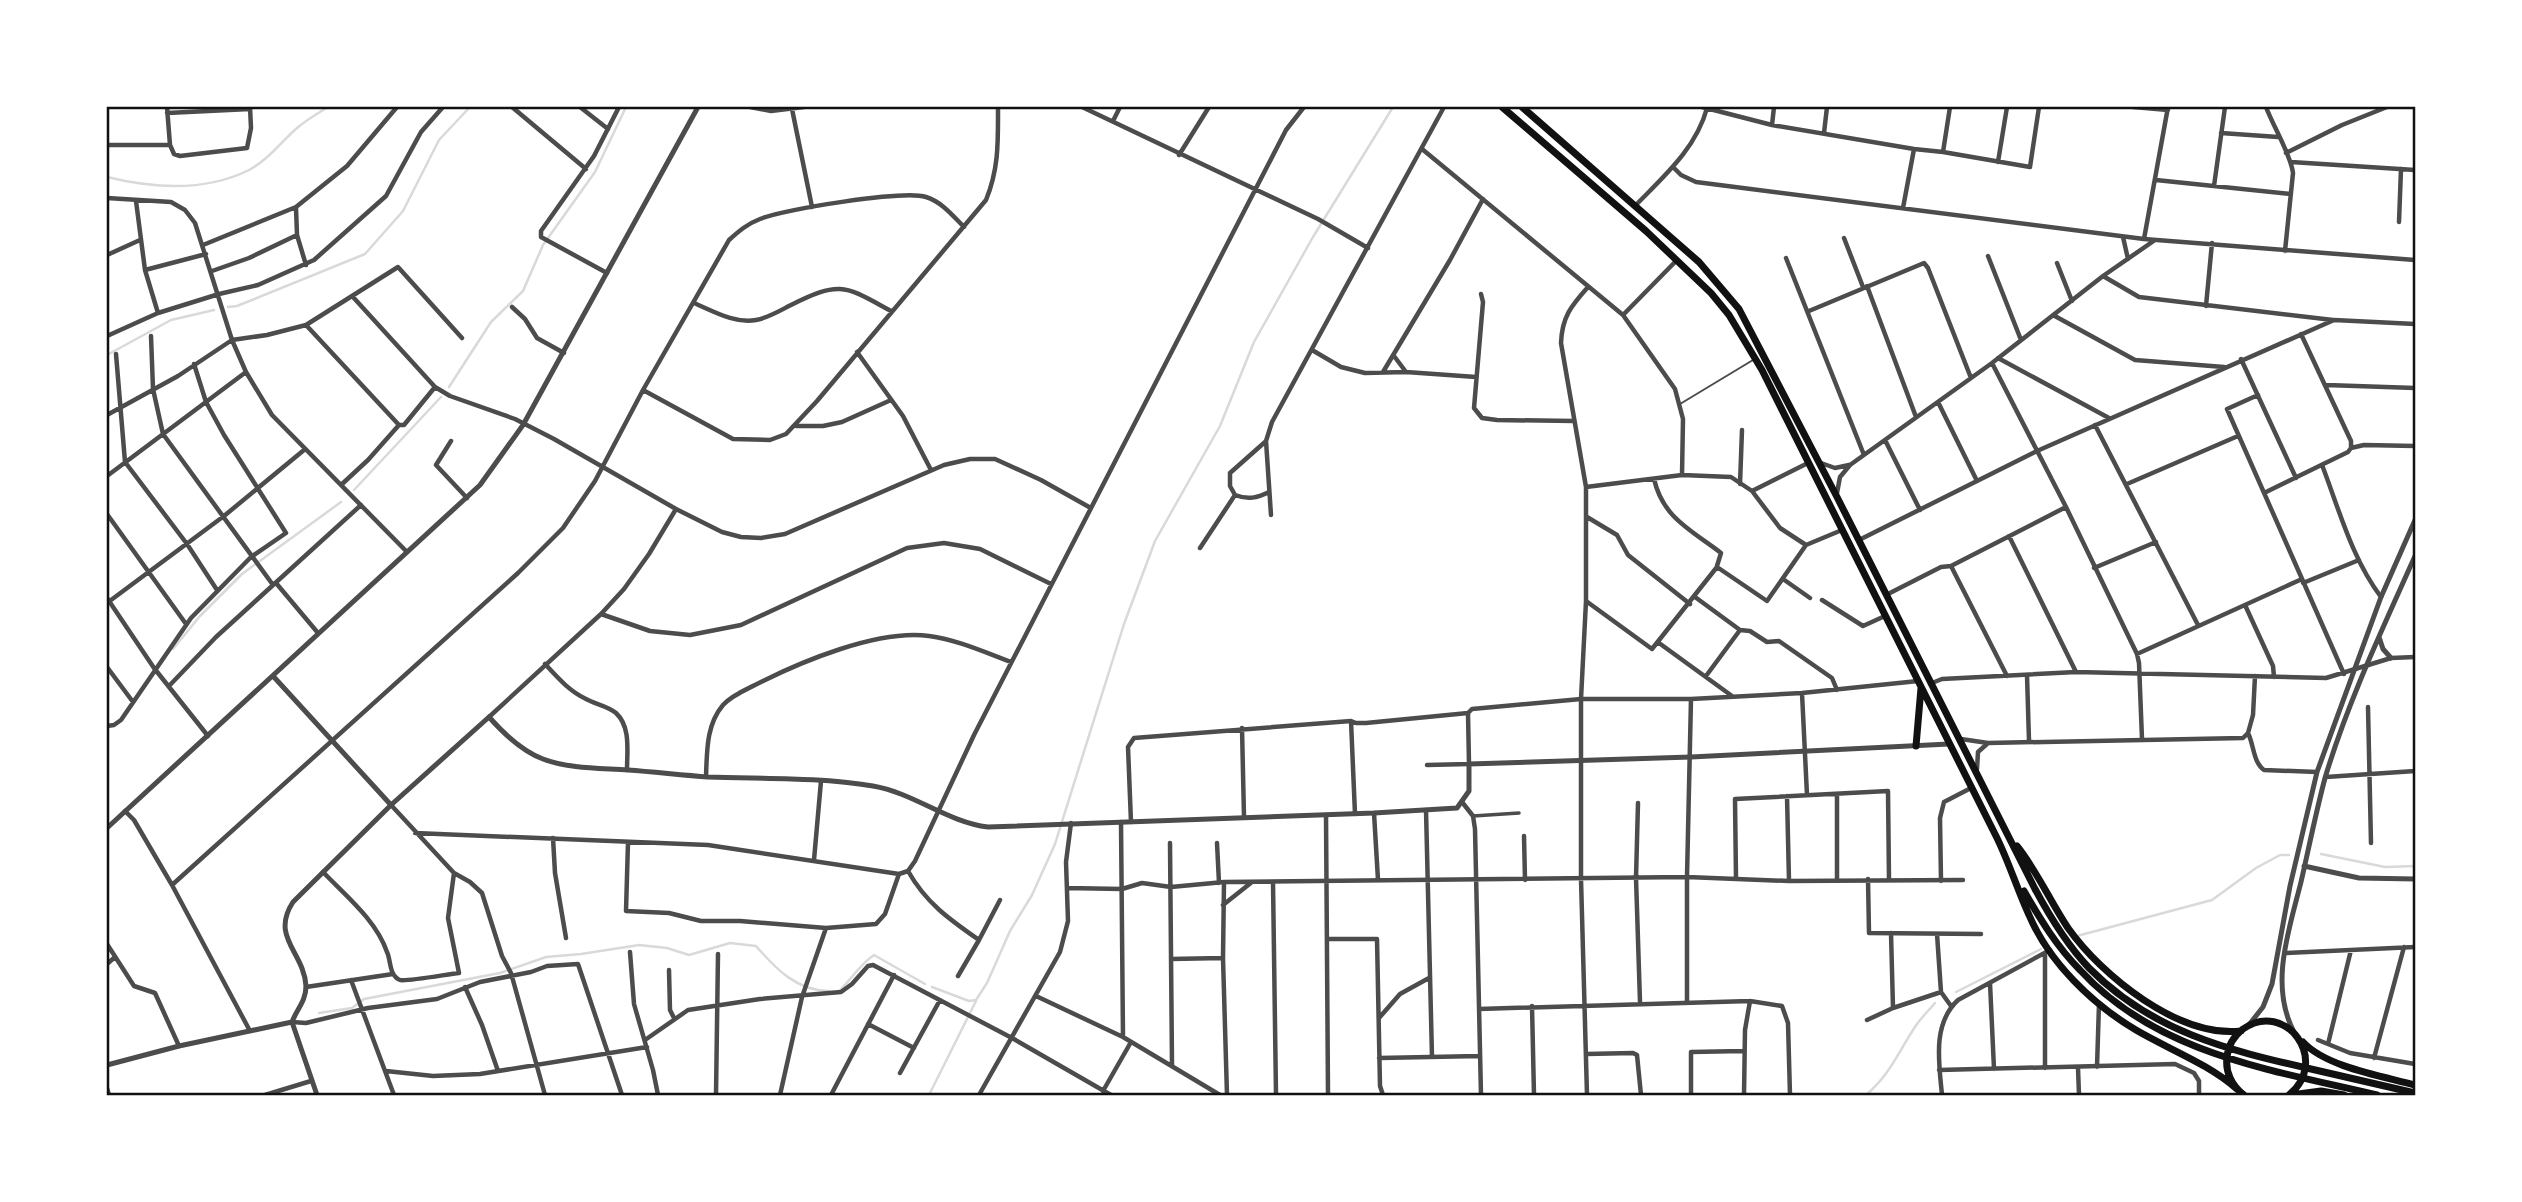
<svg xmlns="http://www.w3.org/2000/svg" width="2522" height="1202" font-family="'PT Sans Narrow',sans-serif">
<rect width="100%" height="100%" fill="#fff"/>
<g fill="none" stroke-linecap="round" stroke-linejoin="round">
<!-- stream -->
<path stroke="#d9d9d9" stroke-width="2.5" d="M 107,177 C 152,188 205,192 249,170 C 268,160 281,142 297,128 C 306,120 318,113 328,107
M 228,307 L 237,306 L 365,254 L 403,211 L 439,140 L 470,107
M 107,355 L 171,320 L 214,310
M 449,387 L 491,322 L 523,291 L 543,245 L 595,172 L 626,107
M 354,490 L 441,397
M 173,649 L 200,616 L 242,574 L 341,502
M 2321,854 L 2385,867 L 2415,866
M 2077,936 L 2212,900 L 2256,868 L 2280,855 L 2289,855
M 932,987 L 969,1001 L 976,1000 L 987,983 L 1010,931 L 1032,895 L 1055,844 L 1124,624 L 1155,541 L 1220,426 L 1254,342 L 1313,237 L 1393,107
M 839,991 C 851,980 860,964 874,955 L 925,984
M 1956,992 L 2041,949
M 319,1013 L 352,1008 L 364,999 L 500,973 L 546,957 L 581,954 L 639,945 L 667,948 L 689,955 L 730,943 L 756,946 C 776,969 797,991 829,991
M 929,1095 L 976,1001
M 1866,1095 C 1891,1074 1899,1050 1917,1024 C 1922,1017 1929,1010 1935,1003"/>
<!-- service -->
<path stroke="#4c4c4c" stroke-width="2" d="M 1680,404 L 1753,360"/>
<!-- pedestrian -->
<path stroke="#4c4c4c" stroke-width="3.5" d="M 1473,816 L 1519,813"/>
<!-- minor -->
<path stroke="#4c4c4c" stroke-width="4.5" d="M 167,107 L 170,145 L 174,154 L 180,156 L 247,148 L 251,128 L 250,107
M 512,107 L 586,169
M 580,107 L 608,129
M 750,107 L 771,111 L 804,107
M 1082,107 L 1318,219 L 1368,248
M 1702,107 L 1772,125 L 1914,149
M 2133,107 L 2168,110
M 2266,107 C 2273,126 2291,155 2293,173 L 2285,251
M 792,109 L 812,207
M 167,113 L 250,109
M 1113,121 L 1120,107
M 1772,125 L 1774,107
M 1824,133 L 1827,107
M 2221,133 L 2278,137
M 107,145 L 170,145
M 1422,149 L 1623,315 L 1675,389 L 1683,419 L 1682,475
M 1943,152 L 2030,167 L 2039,107
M 2286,153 L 2342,125 L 2387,107
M 1179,155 L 1209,107
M 1998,162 L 2007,107
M 2291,162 L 2415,170
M 1673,167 L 1681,175 L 1696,182 L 2144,239 L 2415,260
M 2156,180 L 2291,194
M 2214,186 L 2225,107
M 107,198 L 171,202 L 185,210 L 195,223 L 232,340 L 246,372 L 272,415 L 407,552
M 136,201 L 145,270 L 158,313
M 1635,206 C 1663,177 1696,149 1707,108
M 296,208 L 297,235 L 306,265
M 1903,208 L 1914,149 L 1943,152 L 1950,107
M 2399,222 L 2401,169
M 2123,237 L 2128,259
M 1844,238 L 1863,287
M 2144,239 L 2168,107
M 203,245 L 296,207 L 347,166 L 397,107
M 107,255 L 140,240
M 1988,256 L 2021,340
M 1786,258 L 1864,455
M 2057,263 L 2072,301
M 145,270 L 206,254
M 212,271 L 249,258 L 297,235
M 607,273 L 541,237 L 541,231 L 594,156 L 619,107
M 2103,276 L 2139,297 L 2333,320
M 1867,286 L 1916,417
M 1481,294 L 1483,302 L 1474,408 L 1482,418 L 1497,420 L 1574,421
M 353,297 L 435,387 L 450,396 L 515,419 L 554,439 L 676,509 L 722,532 L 741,537 L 761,538 L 785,534 L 944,465 L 970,459 L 995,459 L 1041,480 L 1089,507
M 694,303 C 713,311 735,324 756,320 C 768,318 781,310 791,305 C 841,280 845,286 891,311
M 2206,306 L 2212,243
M 512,307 L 525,319 L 537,338 L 564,353
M 1809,311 L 1924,263 L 1928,268 L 1971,378
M 1623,315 L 1676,261
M 2053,315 L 2135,360 L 2224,367
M 306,325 L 399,425
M 2301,334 L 2351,441 L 2351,448
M 107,336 L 158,313 L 219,294 L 258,285 L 314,260 L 386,196 L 421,132 L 443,107
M 151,336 L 153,389 L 163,434 L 273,585
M 1312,350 L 1341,367 L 1365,373 L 1406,372 L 1476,377
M 857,352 L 903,416 L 931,470
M 116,354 L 125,462 L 187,544 L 217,590
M 1394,356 L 1406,372
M 1998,358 L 2109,418
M 2241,359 L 2296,478
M 1992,363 L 2066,507 L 2137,654 L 2139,663 L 2142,739
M 1383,372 L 1450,260 L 1483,199
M 2326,385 L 2415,388
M 643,390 L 733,439 L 770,440 L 786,434 L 817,401 L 986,200 C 999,168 998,142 998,107
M 2258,395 L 2227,409 L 2344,674
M 1938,402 L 1977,481
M 107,415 L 178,376 L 232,340 L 267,335 L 306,325 L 398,267 L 462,338
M 2095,425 L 2198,625
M 796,426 L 823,426 L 842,422 L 891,400
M 1885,440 L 1920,510
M 451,441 L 436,465 L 467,498
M 1265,442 L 1230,473 L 1230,486 L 1235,495 C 1248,500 1257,498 1269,492
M 1821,463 L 1835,468 L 1849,465
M 2322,465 C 2339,509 2352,559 2381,597
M 107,476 L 246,372
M 1654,479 C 1663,518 1691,530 1721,553 L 1717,566
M 1740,484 L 1742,430
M 2127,484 L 2238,436
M 341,485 L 368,460 L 399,425 L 404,425 L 435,387
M 1586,487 L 1682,475 L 1731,477 L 1752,491 L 1780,528 L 1806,545
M 1752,491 L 1808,463
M 1837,493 L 1840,477 L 1850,465 L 1992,363 L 2103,276 L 2155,240
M 2264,493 L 2348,452 L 2351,448 L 2364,445 L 2415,446
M 107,514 L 186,624
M 1271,515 L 1266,441 L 1272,422 L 1444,107
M 1587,517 L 1617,535 L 1628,555 L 1690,604
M 2009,536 L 2076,672
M 1859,540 L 2037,451 L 2334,320 L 2415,324
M 1200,548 L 1235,495
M 1951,566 L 2007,676
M 2094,568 L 2156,542
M 1783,579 L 1810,598
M 276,583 L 318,633
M 2303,583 L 2359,560
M 1886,595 L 1941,567 L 1951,566 L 2066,507
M 1695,597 L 1740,630 L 1750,631 L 1767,642 L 1779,641 L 1832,678 L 1837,690
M 107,598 L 154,668 L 208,736
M 1822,600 L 1863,626 L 1885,616
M 1586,601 L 1652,649 L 1717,567 L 1767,601 L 1806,545 L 1842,530
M 107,603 L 224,516 L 304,450
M 2245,605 L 2273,666 L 2274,677
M 601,614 L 650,631 L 690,635 L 741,625 L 907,548 L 944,543 L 980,549 L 1051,584
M 1659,643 L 1732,696
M 2137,654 L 2302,579
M 545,664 C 558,678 569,691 586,699 C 595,704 608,706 616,713 C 631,727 627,751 627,770
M 107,667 L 133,702
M 2027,675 L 2029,741
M 1706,676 L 1740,630
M 1932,683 L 1942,679 L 2076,672 L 2326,678 L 2391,658 L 2415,657
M 169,686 L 216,637 L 361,505
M 1802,693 L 1807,795
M 2368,707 L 2371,843
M 489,717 L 601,614 L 624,589 L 649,554 L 676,509
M 1351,721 L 1355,814
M 107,726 L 114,725 L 121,720 L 191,618 L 251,557 L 286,533 L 224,435 L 206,402 L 194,364
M 1242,728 L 1244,817
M 2248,733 C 2254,745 2253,762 2264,770 L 2317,772
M 2248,733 L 2253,715 L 2255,676
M 1961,739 L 1988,743 L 2243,738 L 2248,733
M 1427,765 L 1469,764 L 1468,713
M 1977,769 L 1978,752 L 1987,744
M 706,777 C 707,752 706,725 723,705 C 731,696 745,690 755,685 C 800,662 878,629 929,636 C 958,640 984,652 1011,662
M 2326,777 L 2415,771
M 1787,796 L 1789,881
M 1462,802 L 1473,816 L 1475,829 L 1481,1095
M 1638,803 L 1636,878 L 1640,1002
M 391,805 L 454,873 L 470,882 L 482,893 L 502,956 L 511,973 L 545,1095
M 1426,810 L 1432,1057
M 125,811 L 134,820 L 172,885 L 250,1031
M 1374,813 L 1378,880
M 1326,815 L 1328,1095
M 1121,822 L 1123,1037
M 1131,822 L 1128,747 L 1134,738 L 1351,721 L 1356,723 L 1366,723 L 1468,713 L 1472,709 L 1581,699 L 1691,699 L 1802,693 L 1918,681
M 415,833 L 708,845 L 899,874 L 908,871 L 915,861 L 974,735 L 1286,130 L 1304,107
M 1524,836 L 1525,880
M 553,838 L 555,873 L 566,938
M 628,842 L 626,911 L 669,913 L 701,921 L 740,921 L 826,928 L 876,924 L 885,914 L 899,874
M 1170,843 L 1172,1065
M 1217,843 L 1219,883
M 814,860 L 821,781
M 908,871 C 926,903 949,919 979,940 L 958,976
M 323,872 C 346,896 376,920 387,952 C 391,960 389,976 400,980 C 405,982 449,974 459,973 L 448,918 L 454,873
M 1736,879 L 1735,799 L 1888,791 L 1889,880
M 1868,879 L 1869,933 L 1981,934
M 1837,880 L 1837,794
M 1941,881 L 1940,818 L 1944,802 L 1971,788
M 1224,882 L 1223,958 L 1227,1095
M 1273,882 L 1276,1095
M 172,885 L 518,573 L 563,528 L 595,481 L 643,390 L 729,240 C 739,231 747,224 760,219 C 784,209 904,190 926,197 C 942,202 953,216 964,227
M 1067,888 L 1122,889 L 1142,883 L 1171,887 L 1224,882 L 1687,877 L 1789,881 L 1963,880
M 1223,905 L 1252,882
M 1891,933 L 1893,1008
M 1937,934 L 1941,992 L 1951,1006
M 1328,939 L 1377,939 L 1380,1086 L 1383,1095
M 979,940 L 1000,900
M 107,944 L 134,986 L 155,993 L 179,1046
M 630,952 L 634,1004 L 653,1070 L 658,1095
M 2045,953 L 2045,1068
M 2285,953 L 2415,947
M 1171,959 L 1223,958
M 107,964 L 115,957
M 669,970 L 670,1010 L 674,1018
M 351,980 L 394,1095
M 1990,983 L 1994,1069
M 306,987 L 393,974
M 465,987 L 482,1025 L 498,1071
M 1036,996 L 1123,1037 L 1220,1095
M 1687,1002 L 1687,877 L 1691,699
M 1532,1006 L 1534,1095
M 1479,1009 L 1750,1001 L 1782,1006 L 1788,1023 L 1790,1095
M 1379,1018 L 1400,994 L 1429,978
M 1867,1020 L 1893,1008 L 1941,992
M 292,1022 L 306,1023 L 368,1008 L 437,999 L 480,982 L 531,972 L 547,966 L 578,964 L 622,1095
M 868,1024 L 914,1048
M 645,1040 L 688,1010 L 760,999 L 841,992 L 852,984 L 868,966 L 873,965 L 1012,1038 L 1111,1095
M 2318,1040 L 2350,1053 L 2415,1064
M 2328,1044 L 2351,950
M 1586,1054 L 1633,1053 L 1637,1055 L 1641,1095
M 1379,1058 L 1480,1056
M 2374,1058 L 2404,947
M 2097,1067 L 2099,1004
M 2078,1068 L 2079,1095
M 1939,1070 L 2175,1064 L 2194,1073 L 2199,1081 L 2199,1095
M 386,1071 L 433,1076 L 480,1074 L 647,1047
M 900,1073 L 940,1000
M 107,1088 L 109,1095
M 1103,1091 L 1131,1042
M 265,1095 L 311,1081
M 716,1095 L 718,954
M 780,1095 L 802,997 L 826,928
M 831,1095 L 894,975
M 979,1095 L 1060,952 L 1068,921 L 1066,862 L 1071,823
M 1587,1095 L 1581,879 L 1581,699 L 1586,601 L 1586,487 L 1561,343 C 1562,317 1571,306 1588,287
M 1691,1095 L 1691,1052 L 1743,1051
M 1744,1095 L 1745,1030 L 1750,1001
M 1942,1095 C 1939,1063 1932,1024 1958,1000 L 2050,950"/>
<!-- tertiary -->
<path stroke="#4c4c4c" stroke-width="5" d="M 2379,637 L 2383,649 L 2391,658
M 273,676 L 391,805
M 107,828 L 480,485 L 523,425 L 698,107
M 2304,866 L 2359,878 L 2415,879
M 292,1022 C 297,1009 306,1001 306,986 C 304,952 270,937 293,902 L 391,805 L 489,717 C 504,734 522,751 543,759 C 570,769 600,768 628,770 C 655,772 681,775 708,777 C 763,779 819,777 873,786 C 914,793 947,822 988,827 L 1374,813 L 1457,808 L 1469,791 L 1469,764 L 1691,757 L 1949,744
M 292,1022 L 317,1095
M 2248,1026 L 2263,1007 L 2272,984 L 2290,886 L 2317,772 L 2381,597 L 2415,520
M 2294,1032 C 2269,985 2289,930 2301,882 C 2309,847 2316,812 2325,778 C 2348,701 2383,628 2415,556
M 107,1065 L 179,1046 L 292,1022"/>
<!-- primary -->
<path stroke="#111" stroke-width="7" d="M 1502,107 L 1646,231 L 1711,293 L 1729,315 L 1762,370 L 1996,836 C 2009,862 2017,889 2029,915 C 2049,962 2092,1004 2136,1030 C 2170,1050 2207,1063 2237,1089
M 1522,107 L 1699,262 L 1739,309 L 1837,497 L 2035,889 C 2050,917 2067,945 2089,968 C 2151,1031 2227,1050 2311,1069 C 2346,1077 2380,1085 2415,1093
M 1916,746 L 1921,688
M 2017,846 C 2037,871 2050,901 2068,928 C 2102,976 2179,1038 2241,1031
M 2024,891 C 2040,919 2057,947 2080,970 C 2157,1054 2272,1070 2377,1095
M 2303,1042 C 2326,1067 2382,1076 2415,1085
M 2244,1095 C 2232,1086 2225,1072 2227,1057 C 2228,1046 2234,1036 2243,1029 C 2285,999 2331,1060 2289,1095
M 2291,1095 L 2321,1091 L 2344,1095"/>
</g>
<!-- border -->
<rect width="2522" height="1202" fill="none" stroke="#ffffff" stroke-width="217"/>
<rect x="108" y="108" width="2306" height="986" fill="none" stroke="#111" stroke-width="2.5"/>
</svg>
